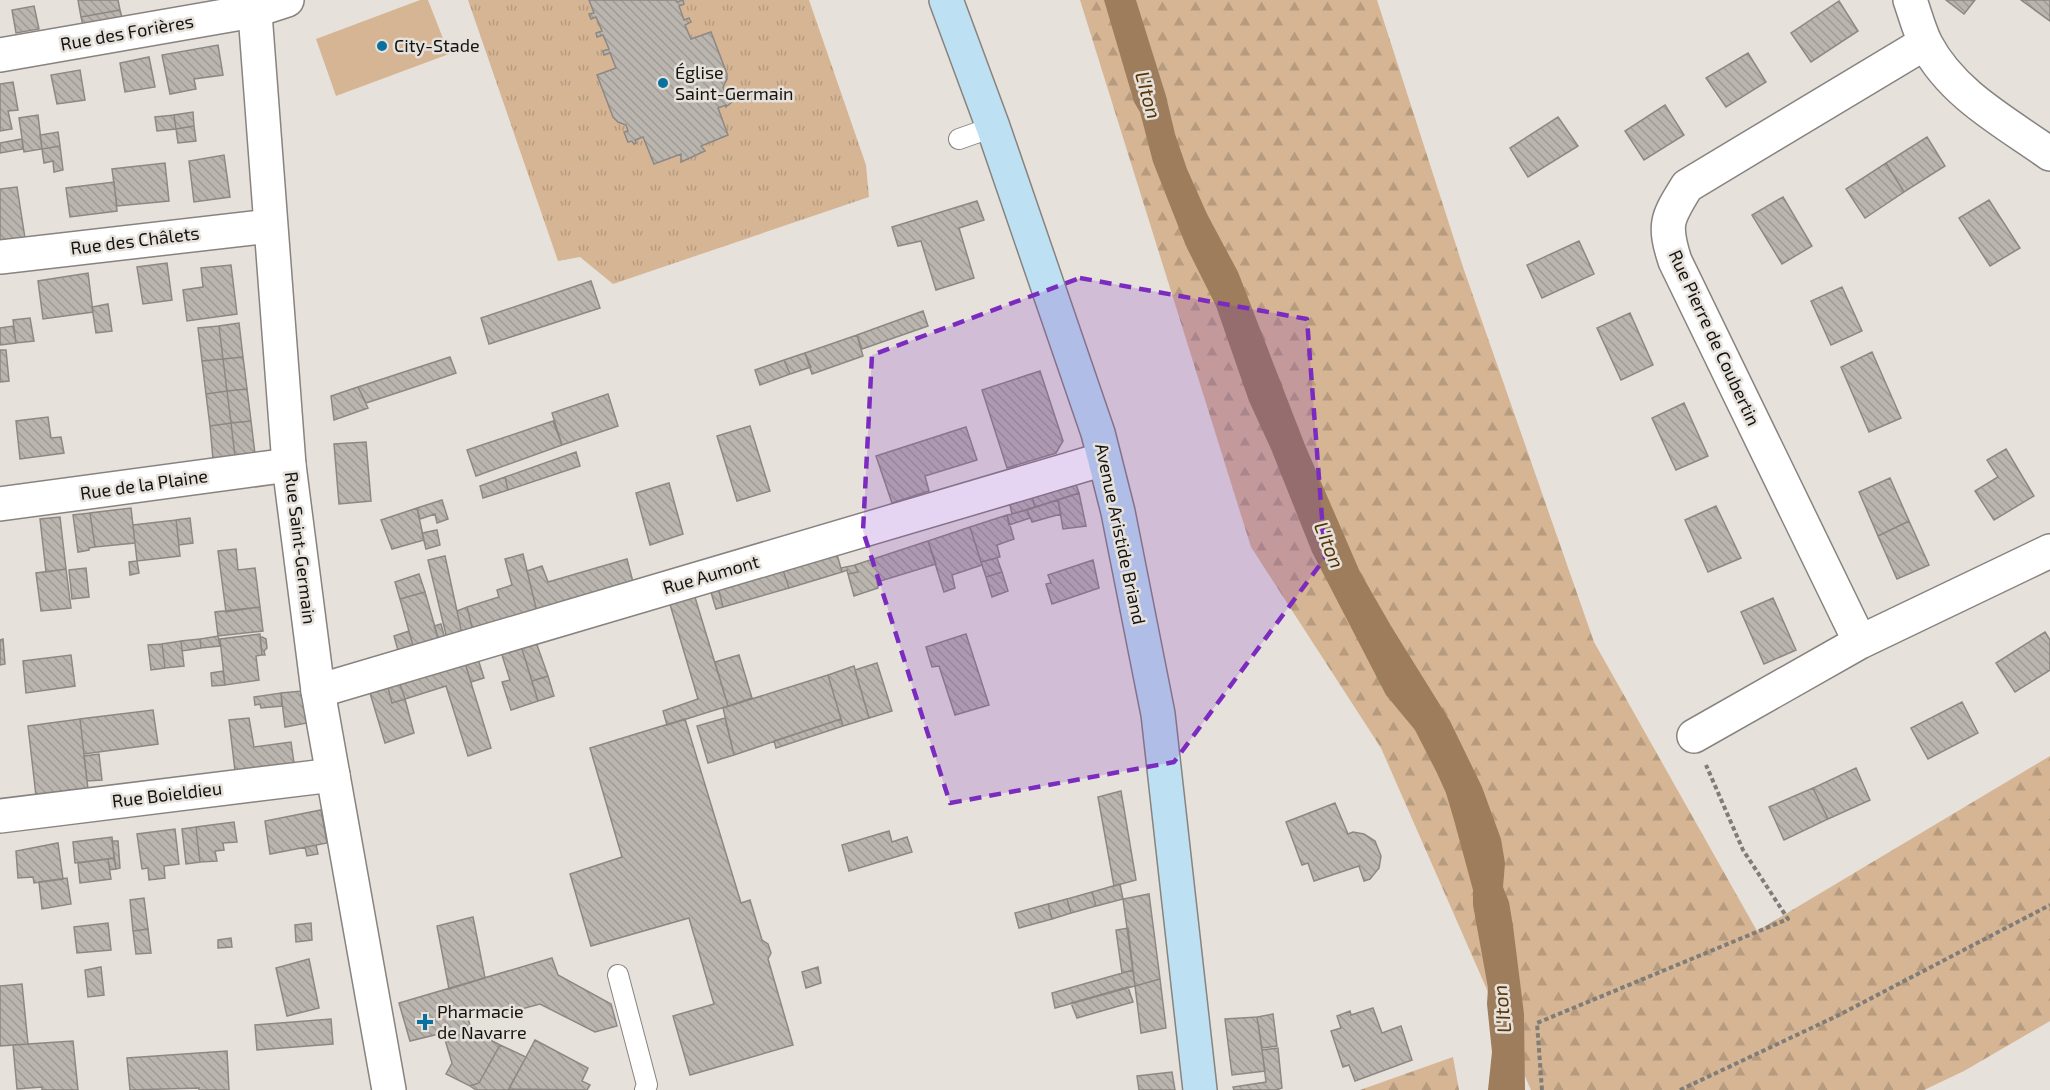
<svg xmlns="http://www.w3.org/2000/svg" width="2050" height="1090" font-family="'Exo 2',sans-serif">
<defs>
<pattern id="grass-tufts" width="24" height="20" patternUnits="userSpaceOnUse" patternTransform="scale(1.5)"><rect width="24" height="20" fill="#d5b594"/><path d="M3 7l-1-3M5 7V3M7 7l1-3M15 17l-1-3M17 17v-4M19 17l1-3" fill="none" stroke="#b69b7f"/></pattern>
<pattern id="forest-firs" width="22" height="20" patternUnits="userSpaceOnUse" patternTransform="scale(1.5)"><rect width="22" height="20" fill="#d5b594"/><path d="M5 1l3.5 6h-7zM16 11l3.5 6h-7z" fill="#b69b7f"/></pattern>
<pattern id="building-back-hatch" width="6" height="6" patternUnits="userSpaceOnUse" patternTransform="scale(1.5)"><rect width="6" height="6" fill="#bbb5b0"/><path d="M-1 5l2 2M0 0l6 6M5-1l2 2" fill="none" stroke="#a09b96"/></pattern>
</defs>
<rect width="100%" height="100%" fill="#e6e1db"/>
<!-- grass -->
<path fill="url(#grass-tufts)" d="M 468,0 L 589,0 L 594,13 L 589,15 L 591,19 L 596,17 L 602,31 L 596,33 L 597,37 L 603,35 L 609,49 L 603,51 L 604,55 L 610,53 L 616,68 L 598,75 L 618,122 L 626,125 L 628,131 L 625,132 L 628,142 L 632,141 L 636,143 L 635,140 L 643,137 L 655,164 L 681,154 L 681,161 L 705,151 L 701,146 L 728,135 L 718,108 L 726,105 L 727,107 L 732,102 L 729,93 L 725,94 L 723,87 L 727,79 L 711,32 L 691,39 L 685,25 L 691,22 L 690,18 L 684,20 L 679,6 L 684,4 L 682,0 L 677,2 L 676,0 L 809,0 L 866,165 L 869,197 L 613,284 L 580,257 L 558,261 Z"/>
<!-- forest -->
<path fill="url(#forest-firs)" d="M 1080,0 L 1377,0 L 1463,267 L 1594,642 L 1757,931 L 2050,756 L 2050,1021 L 1964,1071 L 1924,1090 L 1531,1090 L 1381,748 L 1251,547 Z
M 1453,1057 L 1459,1090 L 1360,1090 Z"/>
<!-- garden -->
<path fill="#d5b594" d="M 420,0 L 428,0 L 449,54 L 336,96 L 316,39 Z"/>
<!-- water -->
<path fill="#9d7d5b" d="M 1104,0 L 1136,0 L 1166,96 L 1175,134 L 1187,169 L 1207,214 L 1238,272 L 1305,445 L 1360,572 L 1391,626 L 1450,721 L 1482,787 L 1501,839 L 1505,863 L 1503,887 L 1509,902 L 1513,926 L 1524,1014 L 1525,1090 L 1488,1090 L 1492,1052 L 1487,1004 L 1488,988 L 1473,905 L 1473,890 L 1454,820 L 1446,793 L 1437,773 L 1415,730 L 1386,695 L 1312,552 L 1271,449 L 1249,401 L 1216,306 L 1186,246 L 1153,162 L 1140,112 L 1134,102 Z"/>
<!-- building -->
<path fill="url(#building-back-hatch)" stroke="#8d8883" stroke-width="1.5" d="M 78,0 L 118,0 L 120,10 L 81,17 Z
M 589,0 L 676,0 L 677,2 L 683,0 L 684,4 L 679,6 L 684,20 L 689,18 L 691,22 L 685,25 L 691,39 L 711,32 L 727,74 L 727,79 L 723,87 L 725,94 L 729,92 L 732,102 L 726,107 L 726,105 L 718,108 L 728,135 L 701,146 L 705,151 L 681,162 L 681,154 L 654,164 L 643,137 L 635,140 L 636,143 L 634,144 L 632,141 L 628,142 L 624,132 L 628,131 L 626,125 L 618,122 L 613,117 L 597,75 L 616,68 L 610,53 L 604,55 L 603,51 L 609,49 L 603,35 L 597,37 L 596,33 L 602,31 L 596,17 L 591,19 L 589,14 L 594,13 Z
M 1946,0 L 1975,0 L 1964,14 Z
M 2021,0 L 2050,0 L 2050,21 Z
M 1839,1 L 1858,31 L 1811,62 L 1791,33 Z
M 34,6 L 39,29 L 16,33 L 12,10 Z
M 120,10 L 122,18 L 83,25 L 81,17 Z
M 218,45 L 223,75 L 194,79 L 196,89 L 170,94 L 162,55 Z
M 1748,53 L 1766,82 L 1726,107 L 1706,78 Z
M 149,57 L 155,87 L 125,92 L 120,63 Z
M 80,70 L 85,100 L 57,104 L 51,75 Z
M 13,82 L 18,110 L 8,111 L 12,129 L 0,131 L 0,84 Z
M 1665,105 L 1684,135 L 1644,160 L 1625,131 Z
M 193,112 L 194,126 L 176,129 L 174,115 Z
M 38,115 L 42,149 L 24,152 L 19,118 Z
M 174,115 L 176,129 L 157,131 L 155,117 Z
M 1558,117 L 1578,146 L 1528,177 L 1510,148 Z
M 194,126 L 196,141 L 178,143 L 176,129 Z
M 58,132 L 60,146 L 42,149 L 40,135 Z
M 1927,137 L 1945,166 L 1904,192 L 1886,163 Z
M 22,139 L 23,149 L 0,153 L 0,143 Z
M 60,146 L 63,170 L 54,172 L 53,161 L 44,163 L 42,149 Z
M 224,155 L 230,197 L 194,202 L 189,161 Z
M 165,163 L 169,201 L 117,206 L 112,169 Z
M 1886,163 L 1904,192 L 1865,218 L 1846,189 Z
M 114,182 L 117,211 L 70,217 L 66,188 Z
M 17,187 L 25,238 L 0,241 L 0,189 Z
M 1783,197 L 1812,246 L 1782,264 L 1752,215 Z
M 1989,200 L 2020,248 L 1990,266 L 1959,218 Z
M 977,201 L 984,220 L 959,228 L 974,278 L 936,290 L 921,241 L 898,246 L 892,227 Z
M 1579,241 L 1594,274 L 1542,298 L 1527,265 Z
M 167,263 L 172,300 L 143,304 L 137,267 Z
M 231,265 L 237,314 L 187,321 L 183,290 L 203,287 L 201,268 Z
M 88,273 L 93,312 L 43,319 L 38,281 Z
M 591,281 L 600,308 L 489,344 L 481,318 Z
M 1842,287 L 1862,331 L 1831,345 L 1811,301 Z
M 108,304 L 112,331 L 96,333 L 92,307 Z
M 923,311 L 928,326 L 862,349 L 857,335 Z
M 1630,313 L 1653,365 L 1621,380 L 1597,328 Z
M 30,318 L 34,341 L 16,343 L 13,320 Z
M 239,323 L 243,357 L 223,359 L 219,326 Z
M 13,326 L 16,343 L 0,345 L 0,328 Z
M 219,326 L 223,359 L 202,361 L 198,328 Z
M 857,335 L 863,356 L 812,374 L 805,353 Z
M 0,350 L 6,350 L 9,381 L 0,382 Z
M 1872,352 L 1901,418 L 1869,432 L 1841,367 Z
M 805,353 L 811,367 L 790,374 L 784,360 Z
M 243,357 L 247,389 L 227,391 L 223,359 Z
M 450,357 L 456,373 L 424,384 L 366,403 L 358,387 Z
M 223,359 L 227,391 L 206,394 L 202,361 Z
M 784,360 L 790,374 L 760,385 L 755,370 Z
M 1040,371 L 1063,441 L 1056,453 L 1007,468 L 982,390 Z
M 358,387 L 368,408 L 334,420 L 331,396 Z
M 247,389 L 251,421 L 231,423 L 227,391 Z
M 227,391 L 231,423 L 210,426 L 206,394 Z
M 608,394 L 618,426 L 562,445 L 552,413 Z
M 1684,403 L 1708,456 L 1676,470 L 1652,418 Z
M 48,417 L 51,438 L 61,437 L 64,453 L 20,459 L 16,421 Z
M 251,421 L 255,454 L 235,456 L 231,423 Z
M 553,421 L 562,445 L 476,476 L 467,450 Z
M 231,423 L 235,456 L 213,459 L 210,426 Z
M 750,426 L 770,491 L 737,501 L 717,436 Z
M 966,427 L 977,460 L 925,476 L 929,491 L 892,503 L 876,456 Z
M 366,442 L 371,501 L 339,504 L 334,444 Z
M 2006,449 L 2034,496 L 1994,520 L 1975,491 L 1998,477 L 1987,460 Z
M 576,452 L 580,466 L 508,490 L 505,477 Z
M 1073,476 L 1079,493 L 1035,507 L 1030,490 Z
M 505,477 L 508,490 L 483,498 L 480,486 Z
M 1890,478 L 1909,521 L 1878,536 L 1859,492 Z
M 669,483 L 683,534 L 650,545 L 636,493 Z
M 1030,490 L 1035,507 L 1012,514 L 1008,497 Z
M 1079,493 L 1086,526 L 1063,529 L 1058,500 Z
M 442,500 L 448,519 L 437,523 L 435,514 L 420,519 L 417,508 Z
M 1058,500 L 1061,514 L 1032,522 L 1027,510 Z
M 1716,506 L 1741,558 L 1708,572 L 1685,520 Z
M 131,508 L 135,543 L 95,547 L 90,513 Z
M 417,508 L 424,540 L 392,549 L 381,520 Z
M 1027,510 L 1030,518 L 1009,525 L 1007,515 Z
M 90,513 L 95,547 L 89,548 L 89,550 L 78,552 L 73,515 Z
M 1007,515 L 1014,539 L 997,545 L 1000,557 L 981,562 L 970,527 Z
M 60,517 L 66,569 L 46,572 L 40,519 Z
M 190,518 L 193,543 L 179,545 L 176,520 Z
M 176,520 L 180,556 L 137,561 L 133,525 Z
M 1909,521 L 1929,565 L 1897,579 L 1878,536 Z
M 970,527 L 982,565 L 952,575 L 955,588 L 944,592 L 928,541 Z
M 437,530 L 440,545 L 426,549 L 422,533 Z
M 928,541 L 936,564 L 877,582 L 878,588 L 854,596 L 848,574 L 858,572 L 855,565 Z
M 236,549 L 238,570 L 255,568 L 260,607 L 226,612 L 218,551 Z
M 836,551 L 842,572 L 789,588 L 782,567 Z
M 523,554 L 537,612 L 473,631 L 467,607 L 499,597 L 497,590 L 512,585 L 505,559 Z
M 445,556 L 462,634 L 447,639 L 428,560 Z
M 997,558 L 1002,572 L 986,577 L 981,562 Z
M 627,559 L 633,582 L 537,612 L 527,571 L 542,566 L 548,582 Z
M 1093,560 L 1099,588 L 1052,604 L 1046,584 L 1051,583 L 1048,575 Z
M 137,561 L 139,573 L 130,575 L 129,562 Z
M 855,565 L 858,572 L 848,574 L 847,570 L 842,572 L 841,568 Z
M 782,567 L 789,588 L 723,607 L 718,587 Z
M 86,568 L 89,597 L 72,599 L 69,570 Z
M 66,569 L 71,608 L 41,611 L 36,573 Z
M 1002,572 L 1008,591 L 992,597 L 986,577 Z
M 419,574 L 425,592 L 400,599 L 395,582 Z
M 718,587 L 723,607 L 716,609 L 710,589 Z
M 425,592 L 439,641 L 414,649 L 400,599 Z
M 694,594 L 728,706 L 667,725 L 663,711 L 698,699 L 669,601 Z
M 1773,598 L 1796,650 L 1764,664 L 1741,612 Z
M 260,607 L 263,631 L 218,636 L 215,612 Z
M 467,607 L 473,631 L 462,634 L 457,611 Z
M 441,624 L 445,639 L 439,641 L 434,626 Z
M 409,631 L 414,649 L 399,654 L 394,636 Z
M 2045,632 L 2050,640 L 2050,670 L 2015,692 L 1996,663 Z
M 260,634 L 262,655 L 256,656 L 259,680 L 225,685 L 220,639 Z
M 966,634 L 989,705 L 955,715 L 939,666 L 932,667 L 926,647 Z
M 218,636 L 220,646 L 201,648 L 200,639 Z
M 262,637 L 266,639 L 267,648 L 264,651 L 265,655 L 262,655 L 260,638 Z
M 3,639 L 5,664 L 0,665 L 0,640 Z
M 200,639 L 201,648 L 182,651 L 181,641 Z
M 181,641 L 184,666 L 165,668 L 162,644 Z
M 536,642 L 548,676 L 532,681 L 521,646 Z
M 162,644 L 165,668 L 151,670 L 148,645 Z
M 521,646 L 538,701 L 511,710 L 502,682 L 510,680 L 501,652 Z
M 71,655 L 75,686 L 26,693 L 23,661 Z
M 739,655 L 752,698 L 728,706 L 715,662 Z
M 478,659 L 484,678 L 471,682 L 465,663 Z
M 465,663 L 491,748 L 468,756 L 446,686 L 405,699 L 400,684 Z
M 877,663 L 892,711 L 869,718 L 855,670 Z
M 854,666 L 869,718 L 843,726 L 828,675 Z
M 223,671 L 225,685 L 212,686 L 211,673 Z
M 828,675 L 841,719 L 734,755 L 723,708 Z
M 548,676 L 554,696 L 538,701 L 532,681 Z
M 400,684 L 405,699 L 392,703 L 388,688 Z
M 388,688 L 392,703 L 405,699 L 414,733 L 385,743 L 370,693 Z
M 302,691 L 307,723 L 285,727 L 281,693 Z
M 281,693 L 282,706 L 261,708 L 260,704 L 255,705 L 254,697 Z
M 1962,702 L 1978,733 L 1928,759 L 1911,728 Z
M 153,710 L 158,744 L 84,754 L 80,719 Z
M 249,718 L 254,747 L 291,742 L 294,763 L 235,771 L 229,720 Z
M 725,718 L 734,755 L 708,763 L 697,726 Z
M 80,719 L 88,789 L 36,796 L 28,726 Z
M 685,719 L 741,903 L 750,900 L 762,940 L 768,944 L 771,953 L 768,959 L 793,1045 L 690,1075 L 673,1016 L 714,1004 L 689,918 L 591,946 L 570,874 L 622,857 L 590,748 Z
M 841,719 L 843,726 L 776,748 L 774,741 Z
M 99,754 L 102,780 L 87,781 L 84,756 Z
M 1856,768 L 1870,800 L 1828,819 L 1813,788 Z
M 1813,788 L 1828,819 L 1784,840 L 1769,807 Z
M 1121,791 L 1136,880 L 1114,886 L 1098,797 Z
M 1335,803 L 1348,834 L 1353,832 L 1364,834 L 1375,841 L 1381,856 L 1379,868 L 1370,879 L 1364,881 L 1359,866 L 1314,881 L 1308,863 L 1302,865 L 1286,822 Z
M 321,810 L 327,843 L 270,854 L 265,821 Z
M 234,822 L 237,842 L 223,843 L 224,850 L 215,851 L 217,861 L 200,862 L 196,827 Z
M 196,827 L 200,862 L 186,864 L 182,829 Z
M 175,829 L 179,864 L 164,866 L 165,878 L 149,880 L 148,868 L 142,869 L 137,834 Z
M 889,831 L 892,842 L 907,837 L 912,852 L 849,871 L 842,845 Z
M 112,837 L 114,858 L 75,863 L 73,842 Z
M 112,841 L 118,841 L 120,868 L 116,869 Z
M 58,843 L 63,879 L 34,883 L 33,877 L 18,878 L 16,851 Z
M 316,845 L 318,854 L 307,856 L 305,847 Z
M 114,858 L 116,869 L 110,870 L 108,859 Z
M 108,859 L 111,879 L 80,883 L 78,863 Z
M 67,878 L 71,904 L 42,909 L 39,882 Z
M 1120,884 L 1123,899 L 1096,906 L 1092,892 Z
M 1092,892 L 1096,906 L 1071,913 L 1067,899 Z
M 1149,894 L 1160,979 L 1135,986 L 1123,899 Z
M 144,898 L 148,929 L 133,931 L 130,900 Z
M 1067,899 L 1071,913 L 1052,919 L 1048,904 Z
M 1048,904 L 1052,919 L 1019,928 L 1015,913 Z
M 473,917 L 485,978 L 449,989 L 437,926 Z
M 108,923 L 111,950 L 77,953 L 74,927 Z
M 311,923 L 312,940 L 296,942 L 295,925 Z
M 1128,928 L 1133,970 L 1122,973 L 1116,930 Z
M 148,929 L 151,953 L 136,954 L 133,931 Z
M 231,938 L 232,947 L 218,948 L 218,940 Z
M 552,958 L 558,975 L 611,1004 L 617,1026 L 595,1032 L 540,1004 L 487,1018 L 482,1011 L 475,1010 L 466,1012 L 470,1025 L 466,1026 L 500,1045 L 479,1083 L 470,1086 L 446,1074 L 452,1063 L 443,1033 L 410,1041 L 399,1003 Z
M 309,959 L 319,1008 L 287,1016 L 276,968 Z
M 101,967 L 104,995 L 88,997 L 85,970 Z
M 818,967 L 821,983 L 806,988 L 802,972 Z
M 1133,970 L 1135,986 L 1055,1008 L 1052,993 Z
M 1160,979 L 1166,1028 L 1141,1033 L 1135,986 Z
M 22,984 L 28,1044 L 0,1046 L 0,986 Z
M 1128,987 L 1133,1002 L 1077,1018 L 1071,1003 Z
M 1373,1008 L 1382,1033 L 1401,1026 L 1412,1060 L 1355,1081 L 1349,1065 L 1343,1067 L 1331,1031 L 1341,1028 L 1337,1016 L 1350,1011 L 1351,1015 Z
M 1273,1014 L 1277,1046 L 1262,1048 L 1257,1017 Z
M 1257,1017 L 1265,1071 L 1232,1075 L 1225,1019 Z
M 331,1019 L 333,1044 L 257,1050 L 255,1025 Z
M 535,1040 L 588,1068 L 582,1081 L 590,1085 L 587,1090 L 509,1089 Z
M 73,1041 L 78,1090 L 42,1090 L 42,1087 L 17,1089 L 13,1045 Z
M 500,1045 L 526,1057 L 508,1090 L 476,1090 L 470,1086 L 479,1083 Z
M 1278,1048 L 1282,1088 L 1276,1090 L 1234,1090 L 1233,1087 L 1266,1082 L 1262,1050 Z
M 227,1051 L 229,1090 L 199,1090 L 199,1088 L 130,1090 L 127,1058 Z
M 1172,1072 L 1175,1090 L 1139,1090 L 1137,1076 Z"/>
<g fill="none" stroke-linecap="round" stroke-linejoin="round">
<defs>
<path id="service" d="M 959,139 L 993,127
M 618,975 L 647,1085 L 645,1090"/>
<path id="minor" d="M 1910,0 C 1915,14 1919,30 1926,44 C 1952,94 2005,122 2050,154
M 0,55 L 253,11 L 287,0
M 0,257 L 270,226
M 0,504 L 289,465
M 1860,642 L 2050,551
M 318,691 L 1104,459
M 1694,736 L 1860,642 L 1675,261 C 1663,224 1667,218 1687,186 L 1925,43
M 0,816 L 333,775"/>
<path id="tertiary" d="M 254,0 L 289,465 L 318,691 L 389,1090"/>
<path id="secondary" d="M 946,0 L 993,127 L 1098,433 L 1118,512 L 1158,714 L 1200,1090"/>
</defs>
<!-- service casing -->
<use href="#service" stroke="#88837f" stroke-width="22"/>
<!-- minor casing -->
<use href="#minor" stroke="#88837f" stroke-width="36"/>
<!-- tertiary casing -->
<use href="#tertiary" stroke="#88837f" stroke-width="36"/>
<!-- secondary casing -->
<use href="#secondary" stroke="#88837f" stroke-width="36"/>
<!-- path -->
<path stroke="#807d79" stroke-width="4" stroke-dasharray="4.5 3" stroke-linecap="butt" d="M 1542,1090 L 1537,1023 L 1788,919 L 1743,850 L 1706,765
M 1680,1090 L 1839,1015 L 2050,905"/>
<!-- service -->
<use href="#service" stroke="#fff" stroke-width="20"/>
<!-- minor -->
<use href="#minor" stroke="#fff" stroke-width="33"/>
<!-- tertiary -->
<use href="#tertiary" stroke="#fff" stroke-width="33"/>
<!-- secondary -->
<use href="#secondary" stroke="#bde1f2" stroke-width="33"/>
</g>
<!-- marked area -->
<path fill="#7b2cbf" fill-opacity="0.2" stroke="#7b2cbf" stroke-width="4.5" stroke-dasharray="12 8" stroke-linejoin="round" d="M 1080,278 L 1307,319 L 1325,558 L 1174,762 L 950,803 L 863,531 L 872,355 Z"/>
<!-- markers -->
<g fill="#0a719e" stroke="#e6e1db" stroke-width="2">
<circle cx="382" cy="46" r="6"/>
<circle cx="663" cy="83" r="6"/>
<path d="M422 1013h6v6h6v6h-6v6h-6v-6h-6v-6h6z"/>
</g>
<g text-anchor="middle" stroke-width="5" stroke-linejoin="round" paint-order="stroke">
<!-- street labels -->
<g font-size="18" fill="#141311" stroke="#e6e1db">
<text transform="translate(127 33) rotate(-10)" y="6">Rue des Forières</text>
<text transform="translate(135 241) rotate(-7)" y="6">Rue des Châlets</text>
<text transform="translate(1714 338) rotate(65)" y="6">Rue Pierre de Coubertin</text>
<text transform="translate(144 485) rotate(-8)" y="6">Rue de la Plaine</text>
<text transform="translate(1120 534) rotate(78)" y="6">Avenue Aristide Briand</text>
<text transform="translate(300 548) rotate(83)" y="6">Rue Saint-Germain</text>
<text transform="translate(711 575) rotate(-16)" y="6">Rue Aumont</text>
<text transform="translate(167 795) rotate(-7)" y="6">Rue Boieldieu</text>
</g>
<!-- poi labels -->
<g font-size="18" fill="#141311" stroke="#e6e1db" text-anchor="start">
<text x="394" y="52">City-Stade</text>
<text x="675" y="79">Église<tspan x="675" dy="21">Saint-Germain</tspan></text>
<text x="437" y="1018">Pharmacie<tspan x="437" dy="21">de Navarre</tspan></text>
</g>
<!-- water labels -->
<g font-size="20" font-style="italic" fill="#573507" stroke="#e6e1db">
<text transform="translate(1148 95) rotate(74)" y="7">L'Iton</text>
<text transform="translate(1329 545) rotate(68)" y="7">L'Iton</text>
<text transform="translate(1502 1009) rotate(-96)" y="7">L'Iton</text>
</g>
</g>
</svg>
